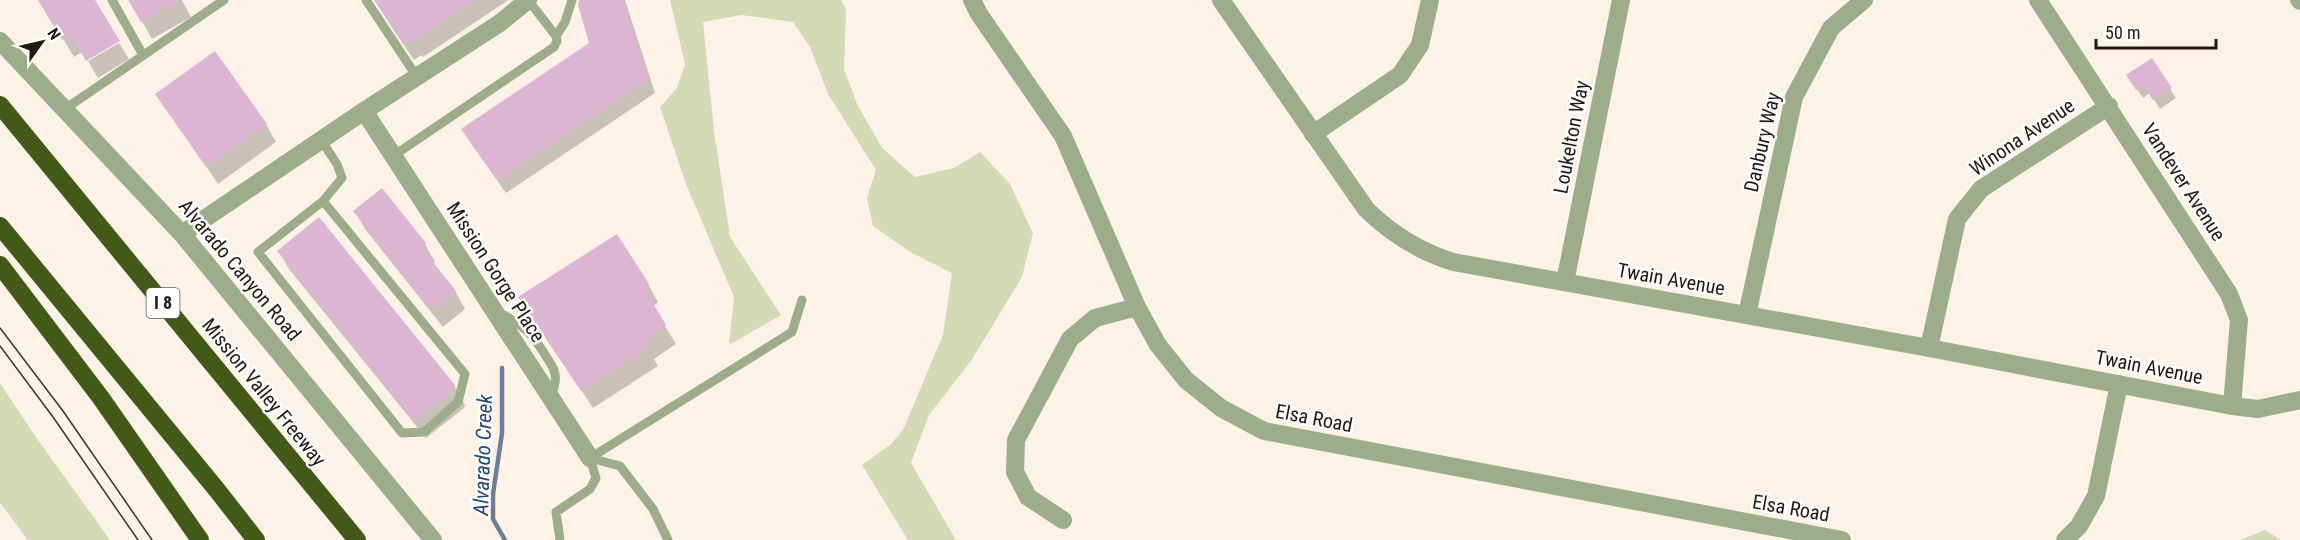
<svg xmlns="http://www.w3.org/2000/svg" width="2300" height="540" font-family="'Roboto Condensed',sans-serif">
<rect width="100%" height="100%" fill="#fcf2e8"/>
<!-- green -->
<path fill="#d5dab6" d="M 670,0 L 841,0 L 846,9 L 844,69 L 857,104 L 882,148 L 915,177 L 954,168 L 980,152 L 1010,184 L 1033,233 L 1022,277 L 971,361 L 929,415 L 911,463 L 956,540 L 908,540 L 862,465 L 891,444 L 903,430 L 943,335 L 952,273 L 912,253 L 873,226 L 867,198 L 876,170 L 828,94 L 810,47 L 793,22 L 741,15 L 703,22 L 714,131 L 730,237 L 781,315 L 729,345 L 734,297 L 686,184 L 660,107 L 677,88 L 685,64 Z
M 0,383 L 38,440 L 110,540 L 28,540 L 0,503 Z
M 2265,530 L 2281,540 L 2240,540 Z"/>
<!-- shadow -->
<path fill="#0003" d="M 40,0 L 94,0 L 82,52 L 74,57 Z
M 130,0 L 182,0 L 191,17 L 152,39 Z
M 383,0 L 507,0 L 507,1 L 423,57 L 422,55 L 414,60 L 388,21 Z
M 580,0 L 625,0 L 655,93 L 506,193 L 471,143 L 591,44 Z
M 119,43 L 129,59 L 98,78 L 88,61 Z
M 2128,75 L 2170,89 L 2176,98 L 2160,109 L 2150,93 L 2143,98 Z
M 157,94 L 266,124 L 276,142 L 218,184 Z
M 382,190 L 425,244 L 435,262 L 433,264 L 455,291 L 465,309 L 443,327 L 365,229 L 355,211 Z
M 279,251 L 454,386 L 465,405 L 464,408 L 426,438 L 289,269 Z
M 648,284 L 658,302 L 653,307 L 676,344 L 654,359 L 658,366 L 593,408 L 520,298 Z"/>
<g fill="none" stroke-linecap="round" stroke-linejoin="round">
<!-- stream -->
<path stroke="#6e7e94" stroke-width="4.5" d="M 502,368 L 502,433 L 493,494 L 493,519 L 505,540"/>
</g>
<!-- building -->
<path fill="#dcb5d2" d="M 38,0 L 95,0 L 120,41 L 86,61 L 71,35 L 62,40 Z
M 128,0 L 179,0 L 141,22 Z
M 374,0 L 474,0 L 413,41 L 411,39 L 403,44 Z
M 579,0 L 622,0 L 648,79 L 497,180 L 461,129 L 589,43 L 578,5 Z
M 215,51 L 267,124 L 206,167 L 155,94 Z
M 2152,58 L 2172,88 L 2153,100 L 2143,85 L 2136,90 L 2126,75 Z
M 382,188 L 426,243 L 421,247 L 456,291 L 431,310 L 353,211 Z
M 319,217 L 455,385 L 454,389 L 414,421 L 277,251 Z
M 617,234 L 649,284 L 644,288 L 666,325 L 645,340 L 649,347 L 581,391 L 518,297 Z"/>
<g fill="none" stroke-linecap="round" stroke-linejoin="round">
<!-- service -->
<path stroke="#9dad89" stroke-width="9" d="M 112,0 L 143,55
M 366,0 L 417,77
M 556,36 L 565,22 L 572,0
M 65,109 L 224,0
M 321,140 L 337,164 L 342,178 L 323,201
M 393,156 L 554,47 L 557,41 L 556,36 L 528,0
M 323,201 L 465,374 L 458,402 L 424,432 L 402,433 L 258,252 Z
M 500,313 C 522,325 531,332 544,353 C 548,360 554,367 555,374 C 557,382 553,390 551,397
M 590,458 L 792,332 L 802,300
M 560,540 L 556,512 L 590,489 L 596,478 L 590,458 L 620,466 L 653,509 L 668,540"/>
<!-- minor -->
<path stroke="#9dad89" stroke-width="18" d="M 972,0 L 979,14 L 1063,136 L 1137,307 L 1158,345 L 1186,380 L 1221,408 L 1264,431 L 1842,540
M 2038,0 L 2229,294 L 2239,320 L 2232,406
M 2299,0 L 2300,1
M 364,111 L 590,458
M 1313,134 L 1400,75 L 1420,45 L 1430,0
M 1565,282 L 1621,0
M 1747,315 L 1794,97 L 1831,28 L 1864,0
M 1929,348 L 1957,219 L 1981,189 L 2109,106
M 1063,520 L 1028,497 L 1015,472 L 1016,440 L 1070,339 L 1095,318 L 1137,307
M 2065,540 L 2079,526 L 2096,496 L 2119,384"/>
<!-- tertiary -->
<path stroke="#9dad89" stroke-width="18" d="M 1221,0 L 1366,209 C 1391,234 1419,251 1453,262 L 1929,348 L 2232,406 L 2258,409 L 2300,400
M 0,41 L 182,234 L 433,540
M 182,234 L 364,111 L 500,23 L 528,0"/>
<!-- motorway -->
<path stroke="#425917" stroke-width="18" d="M 0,105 L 357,540
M 0,226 L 217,490 L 256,540
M 0,265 L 101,398 L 200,540"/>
<!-- tram -->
<path stroke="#3c332a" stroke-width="1.5" d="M 0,328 L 63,411 L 152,540
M 0,346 L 53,417 L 138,540"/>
</g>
<g text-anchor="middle" stroke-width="5" stroke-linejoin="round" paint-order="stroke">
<!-- shield labels -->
<rect fill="#fff" stroke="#645e58" stroke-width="1.5" x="146.5" y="288" width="33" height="30" rx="4.5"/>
<g font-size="18" font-weight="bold" fill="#221910">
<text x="163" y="309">I 8</text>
</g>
<!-- street labels -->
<g font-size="20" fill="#221910" stroke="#fff">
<text transform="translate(1571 137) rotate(-79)" y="7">Loukelton Way</text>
<text transform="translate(2022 137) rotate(-34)" y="7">Winona Avenue</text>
<text transform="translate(1762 142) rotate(-77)" y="7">Danbury Way</text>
<text transform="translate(2184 182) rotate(57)" y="7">Vandever Avenue</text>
<text transform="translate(240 270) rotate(50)" y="7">Alvarado Canyon Road</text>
<text transform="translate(496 272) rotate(57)" y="7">Mission Gorge Place</text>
<text transform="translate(1671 279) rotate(10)" y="7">Twain Avenue</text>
<text transform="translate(2149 367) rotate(11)" y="7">Twain Avenue</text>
<text transform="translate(264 392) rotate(51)" y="7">Mission Valley Freeway</text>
<text transform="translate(1314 418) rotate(11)" y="7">Elsa Road</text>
<text transform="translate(1791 508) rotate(10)" y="7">Elsa Road</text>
</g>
<!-- water labels -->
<g font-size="21" font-style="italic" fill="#214673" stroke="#fff">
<text transform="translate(483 455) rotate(-88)" y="7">Alvarado Creek</text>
</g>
</g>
<!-- north arrow -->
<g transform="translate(42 42) rotate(56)" stroke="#ffffff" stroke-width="4.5" paint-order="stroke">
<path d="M0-4.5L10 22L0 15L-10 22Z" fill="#221910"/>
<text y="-9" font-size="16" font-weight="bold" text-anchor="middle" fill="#221910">N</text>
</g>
<!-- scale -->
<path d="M2096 39v9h120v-9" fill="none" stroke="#221910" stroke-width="3"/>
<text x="2105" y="39" font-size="18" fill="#221910" stroke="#ffffff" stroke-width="4.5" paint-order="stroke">50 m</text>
</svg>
